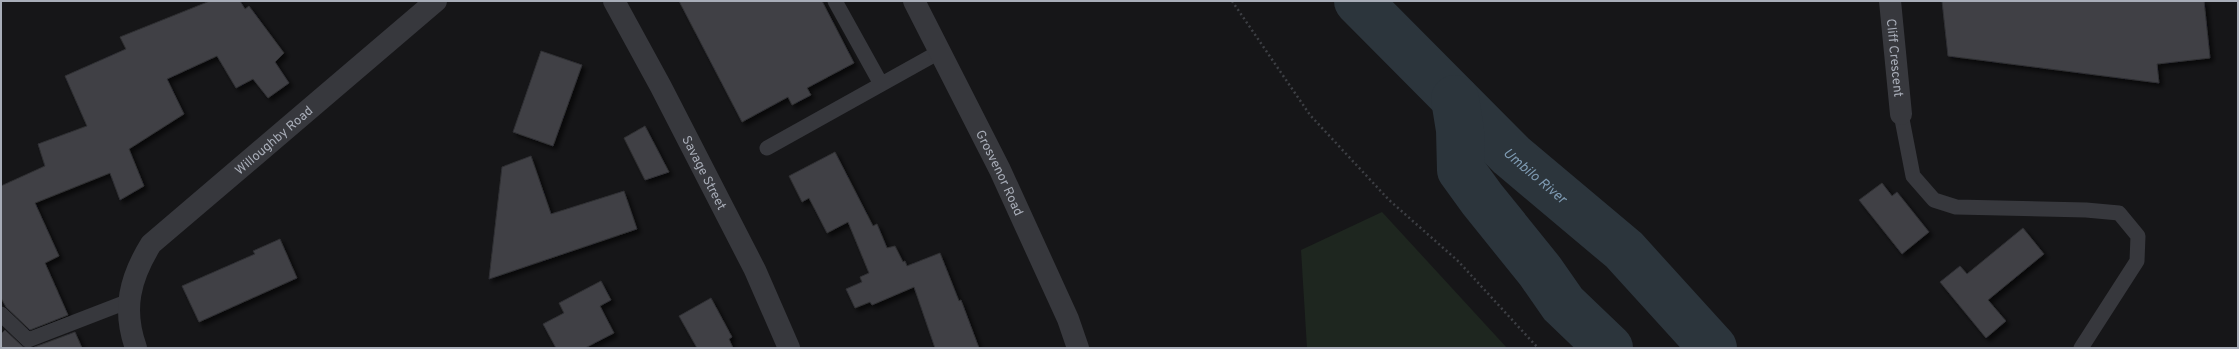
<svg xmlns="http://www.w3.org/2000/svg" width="2239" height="349" font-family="Overpass,sans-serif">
<defs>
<filter id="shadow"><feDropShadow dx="3.5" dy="3.5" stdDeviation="2" flood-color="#0009"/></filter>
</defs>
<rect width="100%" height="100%" fill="#161618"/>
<!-- green -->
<path fill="#1e261f" d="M 1382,212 L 1507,348 L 1307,348 L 1301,250 Z"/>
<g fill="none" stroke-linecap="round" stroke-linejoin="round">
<!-- river -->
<g stroke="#2c353c" stroke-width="48">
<path id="s1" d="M 1358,1 L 1511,155 L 1624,250 L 1713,348"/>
<path d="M 1455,99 L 1460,130 L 1461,170 L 1482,199 L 1540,271 L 1563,304 L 1609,348"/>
</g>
</g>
<!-- building -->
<path fill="#404145" stroke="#303034" filter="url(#shadow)" d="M 210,1 L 240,1 L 245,9 L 249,6 L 284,53 L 275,62 L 289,83 L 268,98 L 253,79 L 236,88 L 217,56 L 167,79 L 184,114 L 129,149 L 144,186 L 120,200 L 110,173 L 35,203 L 59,256 L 45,263 L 68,315 L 30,330 L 6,307 L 1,298 L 1,186 L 45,166 L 38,144 L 87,126 L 65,76 L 126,49 L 120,37 Z
M 679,1 L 822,1 L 854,63 L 807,88 L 811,95 L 792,105 L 788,97 L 742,122 Z
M 1942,1 L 2204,1 L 2210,58 L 2157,64 L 2159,83 L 1948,56 Z
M 541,51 L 582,65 L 553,146 L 513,132 Z
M 645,126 L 669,172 L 645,180 L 624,138 Z
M 835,152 L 873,226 L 877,224 L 887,248 L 895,246 L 903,262 L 905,261 L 907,266 L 940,253 L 959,301 L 961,300 L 979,348 L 935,348 L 914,287 L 872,305 L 870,302 L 855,308 L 846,289 L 862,282 L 860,277 L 869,273 L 848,222 L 827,233 L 809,198 L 802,202 L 789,176 Z
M 531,156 L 551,214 L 624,191 L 637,229 L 489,279 L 502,167 Z
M 1882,183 L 1892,196 L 1897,192 L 1929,232 L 1902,254 L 1859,200 Z
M 2023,228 L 2044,254 L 1988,300 L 2006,321 L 1986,338 L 1940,282 L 1960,266 L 1967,274 Z
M 280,239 L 297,278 L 199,322 L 182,286 L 255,254 L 253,251 Z
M 601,281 L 611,300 L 600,306 L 614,333 L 585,348 L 556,348 L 543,324 L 564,313 L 559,303 Z
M 711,298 L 732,337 L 729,339 L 733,348 L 697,348 L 679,316 Z
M 5,330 L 22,346 L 25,348 L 1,348 L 1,334 Z
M 75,332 L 82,348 L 32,348 Z"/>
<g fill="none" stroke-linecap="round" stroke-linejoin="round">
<!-- path -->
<path stroke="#3d3f44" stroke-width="2.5" stroke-dasharray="2 3" stroke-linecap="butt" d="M 1232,1 L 1310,115 L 1389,200 L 1458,261 L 1538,348"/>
<!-- lane -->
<path stroke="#37383d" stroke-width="15" d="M 835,1 L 881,84
M 1901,114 L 1913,176 L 1934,200 L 1956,207 L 2086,210 L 2119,213 L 2138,236 L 2137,261 L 2081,348
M 767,148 L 941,51
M 1,314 L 28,340 L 129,301"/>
<!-- street -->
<g stroke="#37383d" stroke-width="22">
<path id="s2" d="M 614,1 L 661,87 L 755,270 L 789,348"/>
<path id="s3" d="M 914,1 L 1000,170 L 1068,319 L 1078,348"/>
<path id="s4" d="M 1890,1 L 1901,114"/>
<path id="s5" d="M 136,348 C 122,309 130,278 151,244 L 436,1"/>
</g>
</g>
<g text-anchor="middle" stroke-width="3.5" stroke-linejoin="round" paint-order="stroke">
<!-- street labels -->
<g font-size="13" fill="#a8adb8" stroke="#111113">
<text dy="5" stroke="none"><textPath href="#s4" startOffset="57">Cliff Crescent</textPath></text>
<text dy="5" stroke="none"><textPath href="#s5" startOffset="270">Willoughby Road</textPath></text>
<text dy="5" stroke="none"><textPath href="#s2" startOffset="194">Savage Street</textPath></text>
<text dy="5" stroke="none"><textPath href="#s3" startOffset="192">Grosvenor Road</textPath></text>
</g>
<!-- water labels -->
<g font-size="14" font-style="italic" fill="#7f9bb3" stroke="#111113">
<text dy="5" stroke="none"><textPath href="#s1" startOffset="249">Umbilo River</textPath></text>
</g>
</g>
<!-- border -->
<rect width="2239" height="349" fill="none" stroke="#a8adb8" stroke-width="4"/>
</svg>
